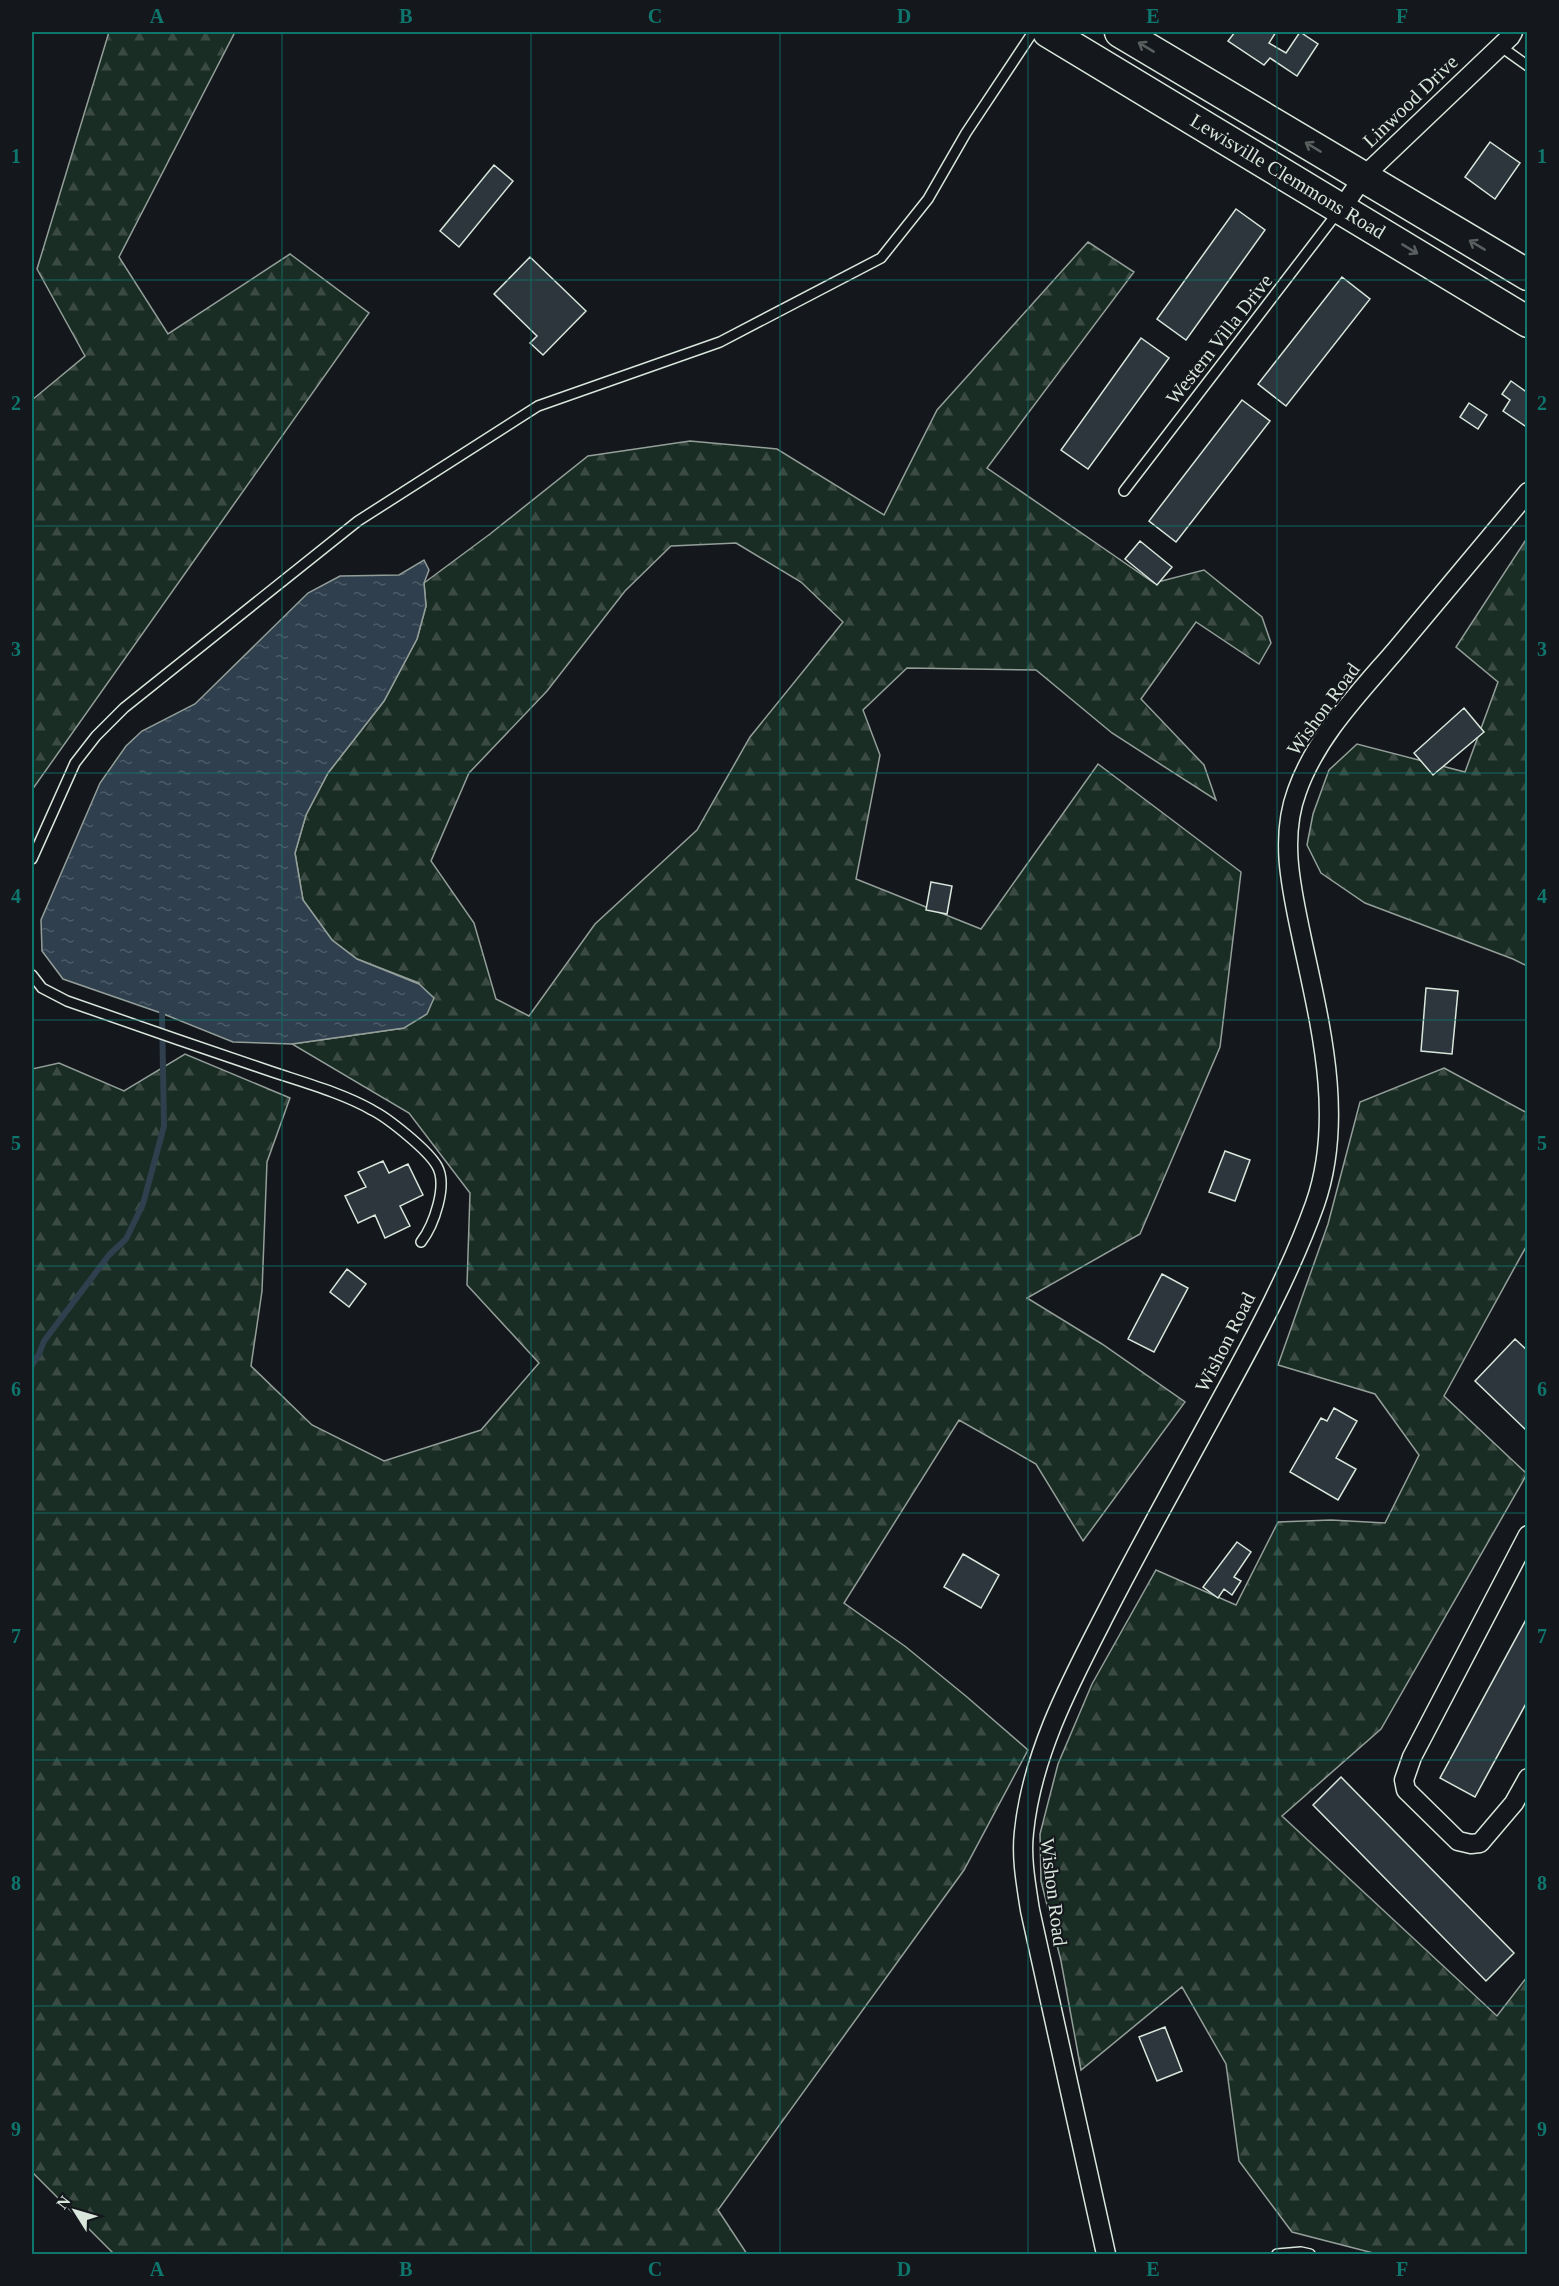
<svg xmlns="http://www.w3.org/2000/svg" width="1559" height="2286" font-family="'Times New Roman',serif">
<defs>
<pattern id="forest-firs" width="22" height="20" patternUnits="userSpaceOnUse" patternTransform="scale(1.5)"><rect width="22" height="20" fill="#1a2d24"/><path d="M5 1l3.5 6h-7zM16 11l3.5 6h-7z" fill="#3b4b43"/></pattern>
<pattern id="water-ripples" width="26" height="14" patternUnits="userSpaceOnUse" patternTransform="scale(1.5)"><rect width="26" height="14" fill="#2f3f4d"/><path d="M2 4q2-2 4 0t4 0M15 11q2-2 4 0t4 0" fill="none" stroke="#4c5b66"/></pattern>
</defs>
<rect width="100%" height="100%" fill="#14181c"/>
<!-- forest -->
<path fill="url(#forest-firs)" stroke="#939e99" stroke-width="1.5" fill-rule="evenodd" d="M 109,32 L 235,32 L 119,257 L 168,334 L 290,254 L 369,313 L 32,790 L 32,400 L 85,356 L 37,269 Z
M 1088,242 L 1134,272 L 987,468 L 1154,583 L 1204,570 L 1262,617 L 1271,643 L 1259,664 L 1196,622 L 1141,699 L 1204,765 L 1216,800 L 1112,733 L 1036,670 L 907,668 L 863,710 L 880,755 L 856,879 L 981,929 L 1098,764 L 1241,872 L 1220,1047 L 1140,1234 L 1027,1298 L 1102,1344 L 1185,1402 L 1083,1541 L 1036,1464 L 959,1420 L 844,1603 L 906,1647 L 967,1697 L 1028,1750 L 964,1870 L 718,2210 L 747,2254 L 114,2254 L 32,2172 L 32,1069 L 59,1063 L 124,1091 L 185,1054 L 290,1098 L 267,1162 L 262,1291 L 251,1366 L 312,1425 L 384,1461 L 481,1430 L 539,1363 L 467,1285 L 470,1193 L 409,1113 L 292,1044 L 404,1028 L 419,983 L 357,959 L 332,940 L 303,900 L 295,853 L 306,815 L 328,773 L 384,701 L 417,639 L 426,606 L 424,583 L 490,534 L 588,456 L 690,441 L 777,449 L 884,515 L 937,410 ZM 736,543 L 801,582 L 843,622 L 750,737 L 697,830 L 595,924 L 529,1016 L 496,999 L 474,923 L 431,861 L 469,773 L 547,691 L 625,591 L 671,546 Z
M 1527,538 L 1527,966 L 1513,959 L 1365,903 L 1321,873 L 1307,845 L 1313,814 L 1329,770 L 1357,744 L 1465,772 L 1498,682 L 1456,647 Z
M 1444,1068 L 1527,1113 L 1527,1245 L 1444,1396 L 1527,1474 L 1381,1729 L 1282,1816 L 1497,2016 L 1527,1977 L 1527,2254 L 1377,2254 L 1292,2232 L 1239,2161 L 1226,2064 L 1182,1987 L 1081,2070 L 1061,1961 L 1041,1881 L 1040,1834 L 1058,1764 L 1092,1684 L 1156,1570 L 1236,1605 L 1278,1522 L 1331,1520 L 1385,1523 L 1419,1455 L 1375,1394 L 1278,1365 L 1328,1224 L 1360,1102 Z"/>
<!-- water -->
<path fill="url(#water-ripples)" stroke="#939e99" stroke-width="1.5" d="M 424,560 L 429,570 L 424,583 L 426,606 L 417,639 L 384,701 L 328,773 L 306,815 L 295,853 L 303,900 L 332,940 L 357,959 L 419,984 L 434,998 L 427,1014 L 404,1028 L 292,1044 L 233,1042 L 161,1013 L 63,979 L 42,951 L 41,920 L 100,783 L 126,746 L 142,731 L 195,704 L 308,593 L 340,576 L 399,575 Z"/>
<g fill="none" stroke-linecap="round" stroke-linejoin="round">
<!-- stream -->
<path stroke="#2f3f4d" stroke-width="6" d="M 32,1365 L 39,1354 L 44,1341 L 109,1255 L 126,1239 L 143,1204 L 164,1126 L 162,1013"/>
</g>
<!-- building -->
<path fill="#2c363c" stroke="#d8e6dc" stroke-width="1.5" d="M 1235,32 L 1276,32 L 1269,43 L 1286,53 L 1300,32 L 1318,44 L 1297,76 L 1270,58 L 1264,65 L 1228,41 Z
M 1490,142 L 1520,163 L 1495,199 L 1465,177 Z
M 494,165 L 513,181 L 459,247 L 440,231 Z
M 1236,209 L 1265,230 L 1186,340 L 1157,319 Z
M 530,257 L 586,311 L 543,355 L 530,343 L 537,336 L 494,294 Z
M 1342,277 L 1370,299 L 1286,406 L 1258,384 Z
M 1141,338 L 1169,358 L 1088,469 L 1061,450 Z
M 1511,381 L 1528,393 L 1528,428 L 1503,411 L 1510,400 L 1502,394 Z
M 1242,400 L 1270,421 L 1176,542 L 1149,521 Z
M 1469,403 L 1487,415 L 1478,429 L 1460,417 Z
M 1140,541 L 1172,567 L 1157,585 L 1125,559 Z
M 1464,708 L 1484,732 L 1433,775 L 1414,753 Z
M 931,882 L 952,886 L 947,914 L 926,910 Z
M 1426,988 L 1458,991 L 1452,1054 L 1421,1051 Z
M 1225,1151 L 1250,1160 L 1235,1201 L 1209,1192 Z
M 383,1161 L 389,1173 L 408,1164 L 423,1195 L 400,1206 L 410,1226 L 385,1238 L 375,1215 L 358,1223 L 345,1196 L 366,1187 L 358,1172 Z
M 347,1269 L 366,1284 L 349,1307 L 330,1292 Z
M 1162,1274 L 1188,1288 L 1154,1352 L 1128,1339 Z
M 1515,1339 L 1528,1351 L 1528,1432 L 1475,1381 Z
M 1334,1408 L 1357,1421 L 1336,1458 L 1356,1469 L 1338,1500 L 1290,1472 L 1321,1418 L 1327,1421 Z
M 1237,1542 L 1251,1552 L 1234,1577 L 1241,1581 L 1232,1595 L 1224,1589 L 1218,1598 L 1203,1587 Z
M 963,1554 L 999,1575 L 981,1608 L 944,1587 Z
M 1528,1616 L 1528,1700 L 1475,1797 L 1440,1778 Z
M 1341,1777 L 1514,1953 L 1486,1981 L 1313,1805 Z
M 1165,2027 L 1182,2071 L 1157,2081 L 1139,2037 Z"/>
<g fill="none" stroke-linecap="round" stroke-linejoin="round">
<defs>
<path id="lane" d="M 1500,46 L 1528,66
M 1124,491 L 1338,212
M 32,859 L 75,763 L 96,736 L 124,708 L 358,521 L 538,406 L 720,342 L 881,258 L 928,199 L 966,133 L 1033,32
M 32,975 L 42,988 L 67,1001 C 132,1024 196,1046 261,1068 C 295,1080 341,1092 372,1110 C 388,1118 428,1150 437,1166 C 448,1185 434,1225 421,1242
M 1277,2254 L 1301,2252 L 1310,2254"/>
<path id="street" d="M 1342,208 L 1364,176 L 1510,37 L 1513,32
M 1528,1535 L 1412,1757 L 1404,1780 L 1406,1790 L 1458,1841 L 1471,1844 L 1480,1843 L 1514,1803 L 1528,1778
M 1106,2254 L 1030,1910 C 1026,1884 1021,1858 1024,1832 C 1032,1753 1071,1681 1107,1611 C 1144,1539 1184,1468 1223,1396 C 1257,1334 1291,1271 1315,1204 C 1345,1118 1320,1024 1302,939 C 1292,891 1279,839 1297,791 C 1316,737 1359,693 1396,650 C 1440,597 1484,545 1528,492"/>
<path id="primary" d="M 1048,32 L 1528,322
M 1120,32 L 1528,275"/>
</defs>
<!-- lane casing -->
<use href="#lane" stroke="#d8e6dc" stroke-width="12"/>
<!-- street casing -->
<use href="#street" stroke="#d8e6dc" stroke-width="21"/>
<!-- primary casing -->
<use href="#primary" stroke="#d8e6dc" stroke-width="33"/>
<!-- lane -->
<use href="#lane" stroke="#14181c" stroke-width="9"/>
<!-- street -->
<use href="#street" stroke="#14181c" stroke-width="18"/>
<!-- primary -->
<use href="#primary" stroke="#14181c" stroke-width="30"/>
</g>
<!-- one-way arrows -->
<defs><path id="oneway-shaft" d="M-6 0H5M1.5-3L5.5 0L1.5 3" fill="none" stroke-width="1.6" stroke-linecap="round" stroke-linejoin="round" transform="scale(1.5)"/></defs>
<g stroke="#59605f">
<use href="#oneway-shaft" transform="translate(1146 47) rotate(-149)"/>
<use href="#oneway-shaft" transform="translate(1313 147) rotate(-149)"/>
<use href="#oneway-shaft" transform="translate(1477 245) rotate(-149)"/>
<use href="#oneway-shaft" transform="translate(1410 249) rotate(31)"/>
</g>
<!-- grid -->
<path fill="none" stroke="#0f766e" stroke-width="1.5" stroke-opacity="0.55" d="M 282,32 L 282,2254M 531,32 L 531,2254M 780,32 L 780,2254M 1028,32 L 1028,2254M 1277,32 L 1277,2254M 32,280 L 1528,280M 32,526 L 1528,526M 32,773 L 1528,773M 32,1020 L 1528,1020M 32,1266 L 1528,1266M 32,1513 L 1528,1513M 32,1760 L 1528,1760M 32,2006 L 1528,2006"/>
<g text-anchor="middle" stroke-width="4.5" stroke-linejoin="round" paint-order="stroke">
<!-- street labels -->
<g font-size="20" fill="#d8e6dc" stroke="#14181c">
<text transform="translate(1410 101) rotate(-44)" y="7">Linwood Drive</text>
<text transform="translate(1288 176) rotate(31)" y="7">Lewisville Clemmons Road</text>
<text transform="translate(1219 339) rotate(-52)" y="7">Western Villa Drive</text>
<text transform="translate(1323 709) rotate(-54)" y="7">Wishon Road</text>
<text transform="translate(1225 1342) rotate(-63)" y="7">Wishon Road</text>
<text transform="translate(1054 1892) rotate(83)" y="7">Wishon Road</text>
</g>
</g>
<!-- border -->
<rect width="1559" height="2286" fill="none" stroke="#14181c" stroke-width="66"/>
<!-- north arrow -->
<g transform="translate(75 2211) rotate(307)" stroke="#14181c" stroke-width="4.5" paint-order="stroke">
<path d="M0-4.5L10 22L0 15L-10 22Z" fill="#d8e6dc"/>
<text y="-9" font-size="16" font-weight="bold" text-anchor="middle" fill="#d8e6dc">N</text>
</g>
<rect x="33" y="33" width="1493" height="2220" fill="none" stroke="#0f766e" stroke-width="2"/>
<g font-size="20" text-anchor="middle" font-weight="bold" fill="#0f766e">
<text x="157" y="23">A</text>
<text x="406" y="23">B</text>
<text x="655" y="23">C</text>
<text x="904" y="23">D</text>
<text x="1153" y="23">E</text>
<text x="1402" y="23">F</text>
<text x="16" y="163">1</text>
<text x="1542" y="163">1</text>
<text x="16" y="410">2</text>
<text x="1542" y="410">2</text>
<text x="16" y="656">3</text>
<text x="1542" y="656">3</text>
<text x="16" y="903">4</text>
<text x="1542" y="903">4</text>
<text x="16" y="1150">5</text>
<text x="1542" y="1150">5</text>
<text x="16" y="1396">6</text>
<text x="1542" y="1396">6</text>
<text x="16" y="1643">7</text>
<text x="1542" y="1643">7</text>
<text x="16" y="1890">8</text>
<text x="1542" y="1890">8</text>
<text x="16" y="2136">9</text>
<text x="1542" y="2136">9</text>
<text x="157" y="2276">A</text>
<text x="406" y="2276">B</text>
<text x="655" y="2276">C</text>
<text x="904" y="2276">D</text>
<text x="1153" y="2276">E</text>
<text x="1402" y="2276">F</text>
</g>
</svg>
